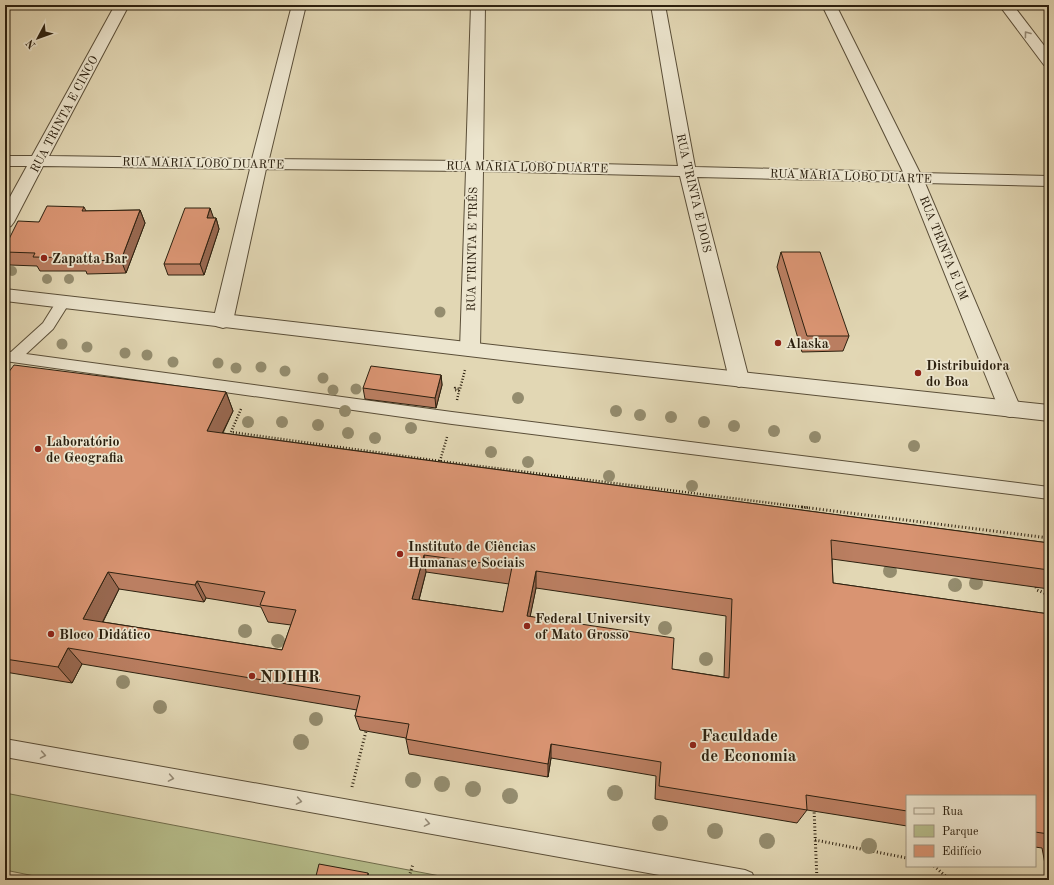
<svg xmlns="http://www.w3.org/2000/svg" width="1054" height="885" font-family="'Old Standard TT',serif">
<rect width="100%" height="100%" fill="#e2d7b4"/>
<filter id="stains"><feTurbulence type="fractalNoise" baseFrequency=".005" numOctaves="4"/><feColorMatrix values="0 0 0 0 .2 0 0 0 0 .09 0 0 0 0 .02 0 0 0 .5 -.17"/></filter>
<radialGradient id="worn" r=".72"><stop offset=".6" stop-color="#630" stop-opacity="0"/><stop offset="1" stop-color="#630" stop-opacity=".3"/></radialGradient>
<!-- green -->
<path fill="#b6bd8b" stroke="#716e4d" d="M 5,793 L 461,880 L 54,880 L 5,870 Z"/>
<g fill="none" stroke-linecap="round" stroke-linejoin="round">
<defs>
<path id="service" d="M 63,298 L 68,299 L 70,302 L 53,329 L 26,354 L 452,412 L 1049,487 L 1049,499 L 452,424 L 5,361 L 5,351 L 11,352 L 43,323 L 58,299 Z
M 5,739 L 745,870 L 752,873 L 755,880 L 687,880 L 5,757 Z"/>
<path id="minor" d="M 115,5 L 129,5 L 49,156 L 252,159 L 292,5 L 306,5 L 269,159 L 466,161 L 471,5 L 485,5 L 483,161 L 678,166 L 651,5 L 665,5 L 695,167 L 903,172 L 822,5 L 836,5 L 920,173 L 1049,176 L 1049,186 L 925,183 L 1021,409 L 1018,415 L 1010,417 L 1002,415 L 999,409 L 908,182 L 697,177 L 749,379 L 746,384 L 739,387 L 732,384 L 729,379 L 680,176 L 483,171 L 480,349 L 477,354 L 470,356 L 463,354 L 460,349 L 466,171 L 266,169 L 233,321 L 230,326 L 223,328 L 216,326 L 213,321 L 250,169 L 43,166 L 14,222 L 11,226 L 5,228 L 5,206 L 27,166 L 5,166 L 5,156 L 32,156 Z
M 999,5 L 1013,5 L 1049,52 L 1049,66 L 1044,65 Z"/>
<path id="tertiary" d="M 5,289 L 536,350 L 1049,405 L 1049,421 L 536,364 L 5,301 Z"/>
</defs>
<!-- service casing -->
<use href="#service" stroke="#5a4e38" stroke-width="2"/>
<!-- minor casing -->
<use href="#minor" stroke="#5a4e38" stroke-width="2"/>
<!-- tertiary casing -->
<use href="#tertiary" stroke="#5a4e38" stroke-width="2"/>
<!-- path-far1 -->
<path stroke="#2c200f" stroke-width="2.5" stroke-dasharray="1 2" stroke-linecap="butt" d="M 457,400 L 459,391 L 455,390 L 455,388 L 460,389 L 465,370
M 241,409 L 231,432 L 440,461 L 810,508
M 440,461 L 447,437"/>
<!-- path -->
<path stroke="#2c200f" stroke-width="3" stroke-dasharray="1 2.5" stroke-linecap="butt" d="M 802,507 L 1049,538
M 1036,587 L 1037,590 L 1049,595
M 352,787 L 366,731
M 814,809 L 817,880
M 815,840 L 907,858
M 934,866 L 950,880
M 408,880 L 413,864"/>
<!-- service -->
<use href="#service" fill="#ece5ce" fill-rule="evenodd"/>
<!-- minor -->
<use href="#minor" fill="#ece5ce" fill-rule="evenodd"/>
<!-- tertiary -->
<use href="#tertiary" fill="#ece5ce" fill-rule="evenodd"/>
</g>
<!-- trees -->
<g fill="#948c6e">
<circle cx="12" cy="271" r="5"/>
<circle cx="47" cy="279" r="5"/>
<circle cx="69" cy="279" r="5"/>
<circle cx="440" cy="312" r="5.5"/>
<circle cx="62" cy="344" r="5.5"/>
<circle cx="87" cy="347" r="5.5"/>
<circle cx="125" cy="353" r="5.5"/>
<circle cx="147" cy="355" r="5.5"/>
<circle cx="173" cy="362" r="5.5"/>
<circle cx="218" cy="363" r="5.5"/>
<circle cx="261" cy="367" r="5.5"/>
<circle cx="236" cy="368" r="5.5"/>
<circle cx="285" cy="371" r="5.5"/>
<circle cx="323" cy="378" r="5.5"/>
<circle cx="356" cy="389" r="5.5"/>
<circle cx="333" cy="390" r="5.5"/>
<circle cx="518" cy="398" r="6"/>
<circle cx="345" cy="411" r="6"/>
<circle cx="616" cy="411" r="6"/>
<circle cx="640" cy="415" r="6"/>
<circle cx="671" cy="417" r="6"/>
<circle cx="248" cy="422" r="6"/>
<circle cx="282" cy="422" r="6"/>
<circle cx="704" cy="422" r="6"/>
<circle cx="318" cy="425" r="6"/>
<circle cx="734" cy="426" r="6"/>
<circle cx="411" cy="428" r="6"/>
<circle cx="774" cy="431" r="6"/>
<circle cx="348" cy="433" r="6"/>
<circle cx="815" cy="437" r="6"/>
<circle cx="375" cy="438" r="6"/>
<circle cx="914" cy="446" r="6"/>
<circle cx="491" cy="452" r="6"/>
<circle cx="528" cy="462" r="6"/>
<circle cx="609" cy="476" r="6"/>
<circle cx="692" cy="486" r="6"/>
<circle cx="890" cy="571" r="7"/>
<circle cx="976" cy="583" r="7"/>
<circle cx="955" cy="585" r="7"/>
<circle cx="665" cy="628" r="7"/>
<circle cx="245" cy="631" r="7"/>
<circle cx="278" cy="641" r="7"/>
<circle cx="706" cy="659" r="7"/>
<circle cx="123" cy="682" r="7"/>
<circle cx="160" cy="707" r="7"/>
<circle cx="316" cy="719" r="7"/>
<circle cx="301" cy="742" r="8"/>
<circle cx="413" cy="780" r="8"/>
<circle cx="442" cy="784" r="8"/>
<circle cx="473" cy="789" r="8"/>
<circle cx="615" cy="793" r="8"/>
<circle cx="510" cy="796" r="8"/>
<circle cx="660" cy="823" r="8"/>
<circle cx="715" cy="831" r="8"/>
<circle cx="767" cy="841" r="8"/>
<circle cx="869" cy="846" r="8"/>
</g>
<!-- wall -->
<path fill="#bb7f62" stroke="#2c200f" fill-rule="evenodd" d="M 84,207 L 86,211 L 140,210 L 145,223 L 126,273 L 87,274 L 86,271 L 40,271 L 37,266 L 10,265 L 5,257 L 5,247 L 39,222 Z
M 210,208 L 213,218 L 216,218 L 219,229 L 204,275 L 168,275 L 164,264 Z
M 781,252 L 849,336 L 843,351 L 802,352 L 777,267 Z
M 441,375 L 442,385 L 436,408 L 365,399 L 363,388 Z
M 5,377 L 226,392 L 233,411 L 223,433 L 1049,543 L 1049,589 L 832,559 L 833,583 L 1049,614 L 1049,880 L 1048,880 L 1042,848 L 1035,847 L 1035,796 L 907,796 L 907,826 L 807,810 L 797,823 L 655,799 L 656,776 L 551,758 L 548,777 L 409,754 L 406,739 L 406,738 L 360,730 L 355,716 L 357,710 L 82,664 L 72,683 L 5,672 ZM 426,572 L 509,584 L 503,612 L 419,600 ZM 536,588 L 726,616 L 724,677 L 672,669 L 530,616 ZM 119,589 L 204,602 L 206,598 L 261,607 L 268,622 L 291,625 L 282,650 L 103,622 Z"/>
<!-- shaded-wall -->
<path fill="#986850" stroke="#2c200f" d="M 210,208 L 214,219 L 207,218 Z
M 140,210 L 145,223 L 126,273 L 121,260 Z
M 216,218 L 219,229 L 204,275 L 200,264 Z
M 441,375 L 442,385 L 436,408 L 435,398 Z
M 226,392 L 233,411 L 214,450 L 207,431 Z
M 424,555 L 426,572 L 415,615 L 412,599 Z
M 536,571 L 536,588 L 527,632 L 527,616 Z
M 108,572 L 119,589 L 96,635 L 83,619 Z
M 197,581 L 206,598 L 204,602 L 195,585 Z
M 68,648 L 82,664 L 72,683 L 58,667 Z
M 551,744 L 551,758 L 548,777 L 548,764 Z
M 368,873 L 369,876 L 368,880 L 366,880 Z"/>
<!-- building -->
<path fill="#d99472" stroke="#2c200f" fill-rule="evenodd" d="M 47,206 L 84,207 L 82,211 L 140,210 L 121,260 L 81,261 L 82,258 L 33,257 L 35,253 L 5,252 L 5,247 L 18,221 L 39,222 Z
M 185,208 L 210,208 L 207,218 L 216,218 L 200,264 L 164,264 Z
M 781,252 L 820,252 L 849,336 L 807,336 Z
M 14,365 L 226,392 L 207,431 L 1049,543 L 1049,570 L 831,540 L 833,583 L 1049,614 L 1049,834 L 1035,832 L 1035,796 L 907,796 L 907,811 L 806,795 L 807,810 L 659,786 L 661,762 L 551,744 L 548,764 L 406,739 L 409,724 L 355,716 L 360,696 L 68,648 L 58,667 L 5,659 L 5,377 ZM 424,555 L 512,567 L 503,612 L 412,599 ZM 536,571 L 732,599 L 729,678 L 672,669 L 674,638 L 527,616 ZM 108,572 L 195,585 L 197,581 L 265,592 L 260,605 L 296,610 L 282,650 L 83,619 Z
M 371,366 L 441,375 L 435,398 L 363,388 Z
M 319,864 L 368,873 L 366,880 L 315,880 Z"/>
<!-- one-way arrows -->
<defs><path id="oneway-chevron" d="M-2-3.5L2.5 0L-2 3.5" fill="none" stroke-width="1.6" stroke-linecap="round" stroke-linejoin="round"/></defs>
<g stroke="#968c78">
<use href="#oneway-chevron" transform="translate(1027 34) rotate(-127)"/>
<use href="#oneway-chevron" transform="translate(43 755) rotate(10)"/>
<use href="#oneway-chevron" transform="translate(171 778) rotate(10)"/>
<use href="#oneway-chevron" transform="translate(299 801) rotate(10)"/>
<use href="#oneway-chevron" transform="translate(427 823) rotate(10)"/>
</g>
<!-- markers -->
<g fill="#8f2418" stroke="#ece5ce" stroke-width="1.5">
<circle cx="44" cy="258" r="4"/>
<circle cx="778" cy="343" r="4"/>
<circle cx="918" cy="373" r="4"/>
<circle cx="38" cy="449" r="4"/>
<circle cx="400" cy="554" r="4"/>
<circle cx="527" cy="626" r="4"/>
<circle cx="51" cy="634" r="4"/>
<circle cx="252" cy="676" r="4"/>
<circle cx="693" cy="745" r="4"/>
</g>
<g text-anchor="middle" stroke-width="3.5" stroke-linejoin="round" paint-order="stroke">
<!-- far-street labels -->
<g font-size="12" fill="#2c200f" stroke="#ece5ce">
<text transform="translate(64 114) rotate(-62)" y="4">RUA TRINTA E CINCO</text>
<text transform="translate(203 163) rotate(1)" y="4">RUA MARIA LOBO DUARTE</text>
<text transform="translate(527 167) rotate(1)" y="4">RUA MARIA LOBO DUARTE</text>
<text transform="translate(851 176) rotate(2)" y="4">RUA MARIA LOBO DUARTE</text>
<text transform="translate(694 193) rotate(77)" y="4">RUA TRINTA E DOIS</text>
<text transform="translate(944 248) rotate(68)" y="4">RUA TRINTA E UM</text>
<text transform="translate(472 249) rotate(-89)" y="4">RUA TRINTA E TRÊS</text>
</g>
<!-- poi labels -->
<g font-size="14" font-weight="bold" fill="#2c200f" stroke="#ece5ce" text-anchor="start">
<text x="52" y="263">Zapatta Bar</text>
<text x="786" y="348">Alaska</text>
<text x="926" y="370">Distribuidora<tspan x="926" dy="16">do Boa</tspan></text>
<text x="46" y="446">Laboratório<tspan x="46" dy="16">de Geografia</tspan></text>
<text x="408" y="551">Instituto de Ciências<tspan x="408" dy="16">Humanas e Sociais</tspan></text>
<text x="535" y="623">Federal University<tspan x="535" dy="16">of Mato Grosso</tspan></text>
<text x="59" y="639">Bloco Didático</text>
</g>
<!-- near-poi labels -->
<g font-size="17" font-weight="bold" fill="#2c200f" stroke="#ece5ce" text-anchor="start">
<text x="260" y="682">NDIHR</text>
<text x="701" y="741">Faculdade<tspan x="701" dy="20">de Economia</tspan></text>
</g>
</g>
<!-- margin -->
<rect width="1054" height="885" fill="none" stroke="#e2d7b4" stroke-width="20"/>
<rect x="6" y="6" width="1042" height="873" fill="none" stroke="#2c200f" stroke-width="2"/>
<rect x="10" y="10" width="1034" height="865" fill="none" stroke="#2c200f"/>
<!-- legend -->
<rect x="906" y="795" width="130" height="72" fill="#ece5ce" stroke="#9f9682"/>
<rect x="914" y="808" width="20" height="6" fill="#ece5ce" stroke="#9f9682"/>
<text x="942" y="815" font-size="12" fill="#2c200f">Rua</text>
<rect x="914" y="825" width="20" height="12" fill="#b6bd8b" stroke="#9f9682"/>
<text x="942" y="835" font-size="12" fill="#2c200f">Parque</text>
<rect x="914" y="845" width="20" height="12" fill="#d99472" stroke="#9f9682"/>
<text x="942" y="855" font-size="12" fill="#2c200f">Edifício</text>
<!-- north arrow -->
<g transform="translate(38 38) rotate(229)" stroke="#ece5ce" stroke-width="3" paint-order="stroke">
<path d="M0-3L7 15L0 10L-7 15Z" fill="#2c200f"/>
<text y="-6" font-size="11" font-weight="bold" text-anchor="middle" fill="#2c200f">N</text>
</g>
<rect width="100%" height="100%" filter="url(#stains)"/>
<rect width="100%" height="100%" fill="url(#worn)"/>
</svg>
